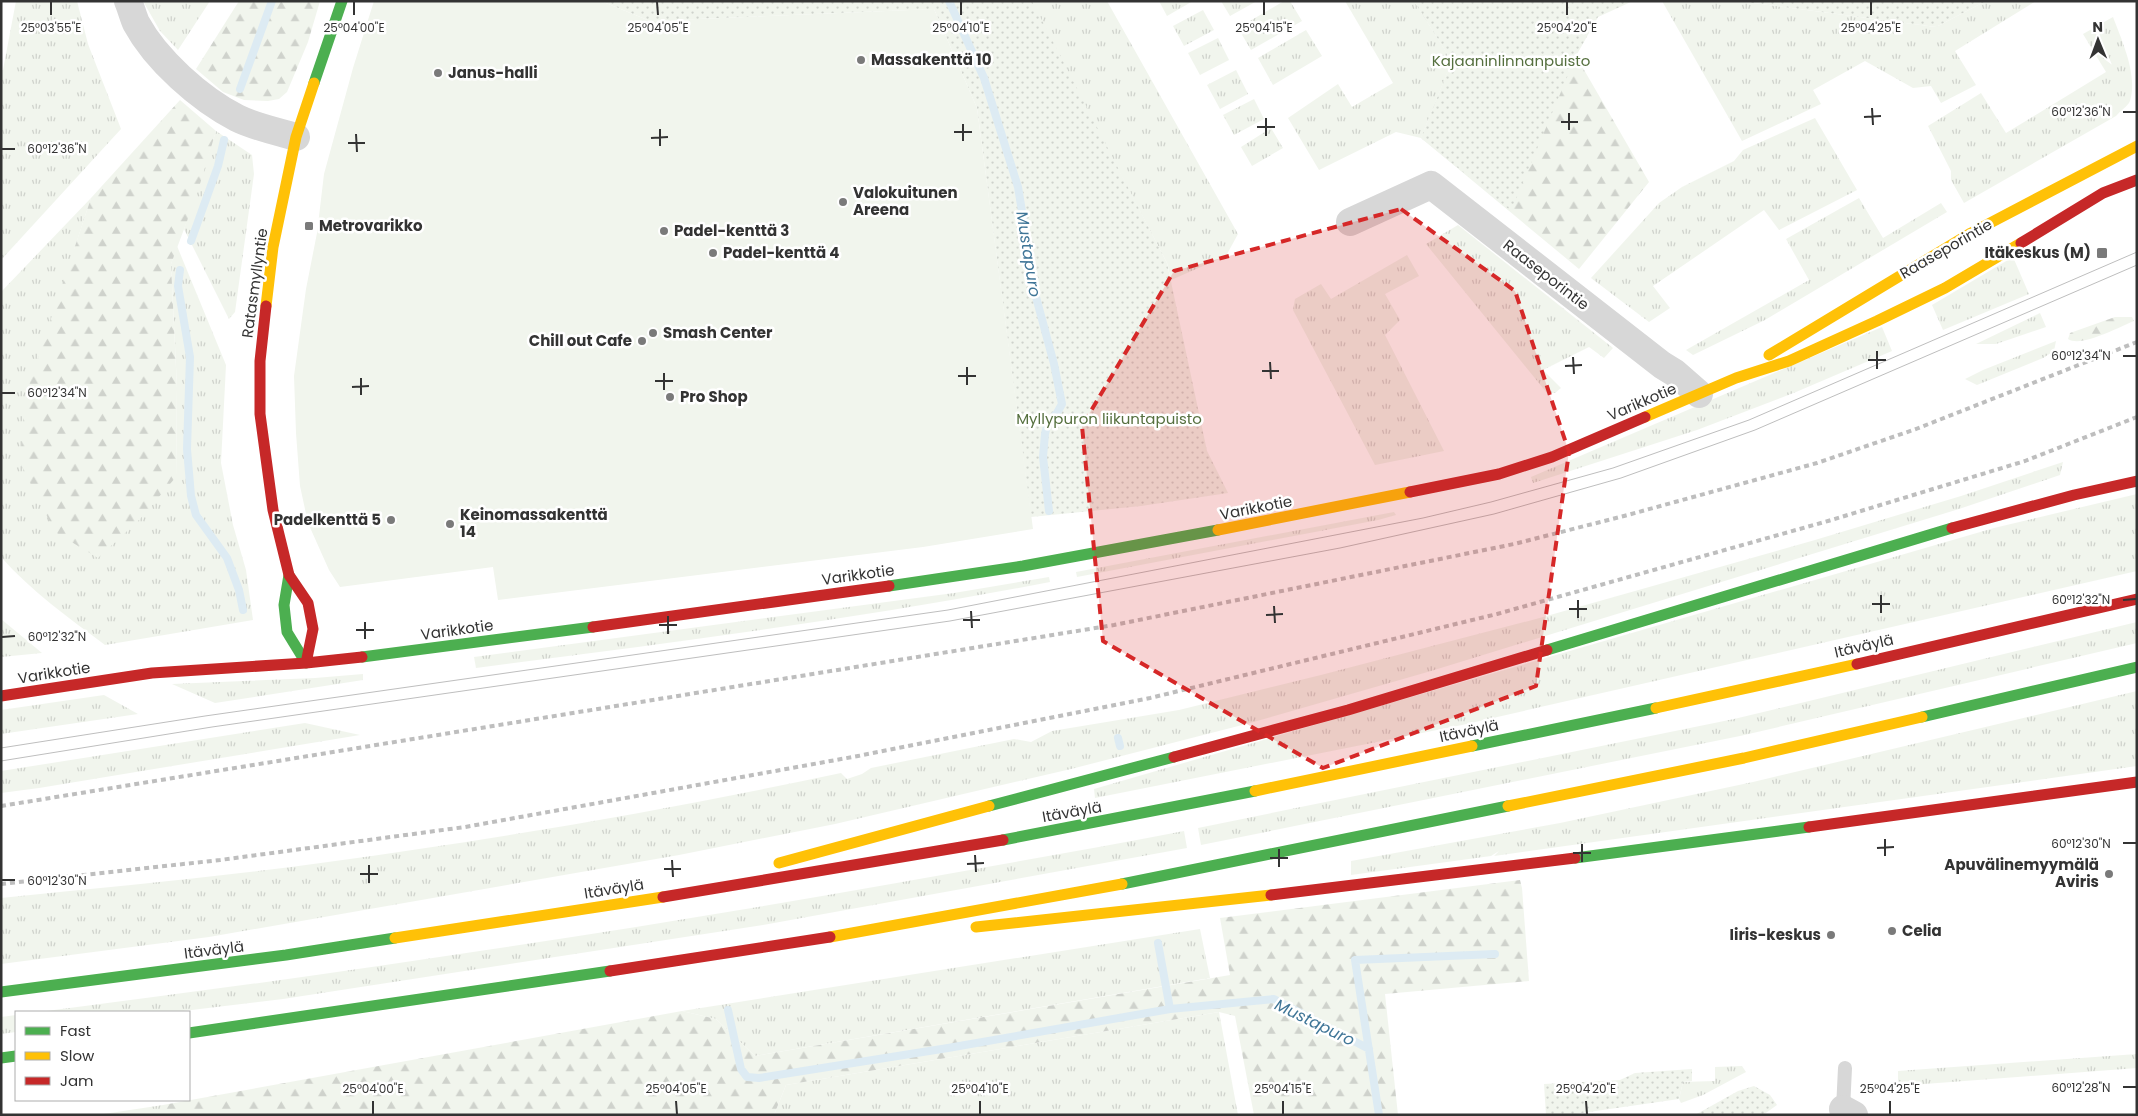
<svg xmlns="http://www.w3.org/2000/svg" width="2138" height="1116" font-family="Poppins,sans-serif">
<defs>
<pattern id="grass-tufts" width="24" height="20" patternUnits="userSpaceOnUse" patternTransform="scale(1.25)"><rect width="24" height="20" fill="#f1f5ed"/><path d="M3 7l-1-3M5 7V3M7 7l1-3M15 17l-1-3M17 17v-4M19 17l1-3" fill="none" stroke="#cfd2cc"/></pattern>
<pattern id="forest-firs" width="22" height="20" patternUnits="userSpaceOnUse" patternTransform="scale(1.25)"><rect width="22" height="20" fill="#f1f5ed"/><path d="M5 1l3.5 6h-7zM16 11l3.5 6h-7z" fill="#cfd2cc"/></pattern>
<pattern id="park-dots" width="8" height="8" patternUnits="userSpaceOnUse" patternTransform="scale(1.25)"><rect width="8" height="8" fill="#f1f5ed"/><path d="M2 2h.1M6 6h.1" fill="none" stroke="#cfd2cc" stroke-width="1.8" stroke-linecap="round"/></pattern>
</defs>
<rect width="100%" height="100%" fill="#fff"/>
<!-- grass -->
<path fill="url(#grass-tufts)" d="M 16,1 L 77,1 L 88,44 L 121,129 L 1,260 L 1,70 L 3,70 Z
M 143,1 L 210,1 L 178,50 L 160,31 Z
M 1107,1 L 1238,234 L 1226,256 L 1171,280 L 1167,263 L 1031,2 Z
M 1159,1 L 1193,1 L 1167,16 Z
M 1221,1 L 1257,1 L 1230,16 Z
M 1284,1 L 1290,1 L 1302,21 L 1251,50 L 1238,28 Z
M 1345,1 L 1414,1 L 1452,61 L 1421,138 L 1396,132 L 1319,170 L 1288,118 L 1338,84 L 1352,107 L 1393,83 Z
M 1662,1 L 1738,1 L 1936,27 L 1986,1 L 2036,1 L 1955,51 L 1976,85 L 1941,103 L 1931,86 L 1913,88 L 1865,61 L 1813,90 L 1821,104 L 1742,141 Z
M 1203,10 L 1214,30 L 1184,46 L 1173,26 Z
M 2113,17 C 2122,41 2138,75 2130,101 C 2128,106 2120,111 2116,116 L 1964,203 L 1951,180 L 1951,171 L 1928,126 L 1981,93 L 2006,133 L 2106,72 L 2083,34 Z
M 1306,30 L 1322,56 L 1273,85 L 1258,58 Z
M 1218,38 L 1229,60 L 1200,75 L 1188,53 Z
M 1236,70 L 1248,94 L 1220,109 L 1207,85 Z
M 1254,99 L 1264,119 L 1234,135 L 1223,115 Z
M 1815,118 L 1857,190 L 1779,230 L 1764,210 L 1653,286 L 1670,308 L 1649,322 L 1591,278 L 1659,203 L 1682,187 L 1734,161 L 1743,150 Z
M 1271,128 L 1283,148 L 1252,166 L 1241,147 Z
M 216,131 L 252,155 L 254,174 L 235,312 L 229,319 L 184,229 Z
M 91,198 L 74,250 L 176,477 L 177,388 L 171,264 L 177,246 L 226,365 L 221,463 L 233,525 L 246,570 L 253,620 L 105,645 C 69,618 31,591 1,557 L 1,292 Z
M 1859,198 L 1883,238 L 1941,203 L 1947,212 L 1765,320 L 1693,355 L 1686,350 L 1809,280 L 1786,239 Z
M 1458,225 L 1613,348 L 1604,358 L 1589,347 L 1543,370 L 1561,388 L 1555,393 L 1547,393 L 1426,244 Z
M 1407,255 L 1419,276 L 1385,294 L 1400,320 L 1385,335 L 1444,451 L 1375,465 L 1293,310 L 1295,299 L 1321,284 L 1331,299 Z
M 2013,257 L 2029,294 L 1943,330 L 1932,305 Z
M 2040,313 L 2046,327 L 1996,344 L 1976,344 Z
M 1882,327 L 1892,351 L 1796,392 L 1697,430 L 1533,483 L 1531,477 Z
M 2056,341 L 2054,351 L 2043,358 L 1977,385 L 1965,379 L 1983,370 Z
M 2063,462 L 2060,475 L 1959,509 L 1431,671 L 1250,723 L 1071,769 L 835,824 L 679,855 L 209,937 L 1,964 L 1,898 C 110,887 220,877 328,862 C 500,839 671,809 841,773 L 847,779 L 862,774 L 871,768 L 1014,739 L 1031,742 L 1052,731 L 1179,710 L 1321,675 L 1536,619 L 1815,540 L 1961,496 Z
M 2137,494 L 2137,571 L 1462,725 L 1095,798 L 1094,789 L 1994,528 Z
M 1394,512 L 1396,515 L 1378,520 L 1077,577 L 1076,572 Z
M 1049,577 L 1050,582 C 860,619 667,643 476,668 L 474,657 L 954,593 Z
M 1,619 L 42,653 L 1,657 Z
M 2137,622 L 2137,643 L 1740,736 L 1201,845 L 1198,828 L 1734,719 Z
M 363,674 L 363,680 L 215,703 L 172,684 L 315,678 Z
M 2137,691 L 2137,766 L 1494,856 L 1499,851 L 1491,856 L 1351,875 L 1351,861 L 1560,823 L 1753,782 Z
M 104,695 L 138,714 L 1,734 L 1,710 Z
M 305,723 L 360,735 L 39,788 L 1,793 L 1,771 Z
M 1184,831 L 1187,848 L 763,925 L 283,999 L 175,1012 L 39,1012 C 324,976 608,934 891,884 C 989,866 1087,850 1184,831 Z
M 1200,929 L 1210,978 L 755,1056 L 716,1019 L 682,1011 Z
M 1219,1012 L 1238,1115 L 774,1115 L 786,1085 Z
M 16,1015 L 16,1032 L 1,1034 L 1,1017 Z
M 2137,1054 L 2137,1068 L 1898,1086 L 1898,1071 Z
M 1742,1066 L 1746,1072 L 1703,1095 L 1681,1103 L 1679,1099 L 1683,1082 L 1715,1081 L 1715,1067 Z
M 163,1105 L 163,1115 L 97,1115 Z"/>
<!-- forest -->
<path fill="url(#forest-firs)" d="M 239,1 L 320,1 L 308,42 L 287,92 L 279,99 L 268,101 L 244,100 L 223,92 L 196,69 Z
M 1414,1 L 1576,56 L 1649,182 L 1579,269 L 1421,138 L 1452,61 Z
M 180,100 L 216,131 L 196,197 L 171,264 L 177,388 L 176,477 L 140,519 L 98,558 L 55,532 L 21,465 L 24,400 L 91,198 Z
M 2115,317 L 2132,317 L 2134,321 C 2119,327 2081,348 2068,339 L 2070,333 Z
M 1520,880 L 1522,888 L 1529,981 L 1385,994 L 1398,1115 L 1254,1115 L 1235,1016 L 1219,1012 L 786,1085 L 774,1115 L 163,1115 L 163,1105 L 682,1011 L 716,1019 L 755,1056 L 1230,975 L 1220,918 Z"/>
<!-- park -->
<path fill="url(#park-dots)" d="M 601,1 L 1032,1 L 1167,263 L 1207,451 L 1228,493 L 1141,506 L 1031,517 L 977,108 L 934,9 L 650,21 Z
M 1414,1 L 1633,1 L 1598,17 L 1576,56 L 1511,211 L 1421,138 L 1452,61 Z
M 1738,1 L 1986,1 L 1936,27 Z
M 1692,1069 L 1692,1081 L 1683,1082 L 1679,1099 L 1568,1115 L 1546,1115 L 1544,1084 L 1620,1080 L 1635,1073 Z
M 1754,1086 L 1770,1095 L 1777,1105 L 1763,1115 L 1695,1115 L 1738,1091 Z"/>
<!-- garden -->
<path fill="#f1f5ed" d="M 374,1 L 601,1 L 650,21 L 934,9 L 977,108 L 1033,529 L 923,547 L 498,600 L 493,567 L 340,587 L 329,570 L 308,523 L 300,486 L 296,433 L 294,376 L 306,289 L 317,233 L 324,174 L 353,68 Z"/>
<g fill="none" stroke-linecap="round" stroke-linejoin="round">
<!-- stream -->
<path stroke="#ddebf3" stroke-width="8" d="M 949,1 L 984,78 L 1018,187 L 1036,297 L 1054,364 L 1062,404 L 1057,413 L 1048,422 L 1045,434 L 1043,457 L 1049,511
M 240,89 L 272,1
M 191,241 L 218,166 L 224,140
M 180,270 L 178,286 L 190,357 L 187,449 L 191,496 L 196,515 L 227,558 L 239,590 L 243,610
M 1118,738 L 1120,746
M 1158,943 L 1170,1009 L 1274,999 L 1369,1049
M 728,1010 L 741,1069 L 747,1077 L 759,1078 L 948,1048 L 1170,1009
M 1379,1115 L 1355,960 L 1495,954"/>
<!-- lane -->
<path stroke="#d7d7d7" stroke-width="14" d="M 1840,1111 L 1843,1109 L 1845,1068"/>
<!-- street -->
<path stroke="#d7d7d7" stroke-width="28" d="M 128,1 C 131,8 133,16 136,23 C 156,60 200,99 237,118 C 255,127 276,131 296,137
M 1350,222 L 1431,185 L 1662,365 L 1675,373 L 1699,394
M 1843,1109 L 1854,1115"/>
<!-- fast -->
<path stroke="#4caf50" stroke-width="11" d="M 314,83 L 342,1
M 289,575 L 284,605 L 287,632 L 306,663
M 889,586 L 1023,566 L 1218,530
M 1547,650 L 1952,528
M 362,657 L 593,627
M 1922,717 L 2137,667
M 1472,746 L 1656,708
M 989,806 L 1174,757
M 1003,840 L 1255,791
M 1575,858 L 1809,827
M 1122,884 L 1508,806
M 1,992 L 286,955 L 395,938
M 189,1033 L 610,971
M 1,1058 L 16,1056"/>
<!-- slow -->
<path stroke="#ffc107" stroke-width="11" d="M 266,306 L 273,247 L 296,137 L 314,83
M 1769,355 L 1971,233 L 2137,146
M 1645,417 L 1736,378 L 1789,361 L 1877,321 L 1945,288 L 2021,243
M 1218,530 L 1410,492
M 1656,708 L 1857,664
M 1255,791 L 1472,746
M 1508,806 L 1744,758 L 1922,717
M 779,863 L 989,806
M 976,927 L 1271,895
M 830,937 L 1122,884
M 395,938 L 663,897"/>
<!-- jam -->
<path stroke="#c62828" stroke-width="11" d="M 2021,243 L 2103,193 L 2137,180
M 266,306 L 260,361 L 260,414 L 273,510 L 289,575 L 308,603 L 313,629 L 306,663
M 1410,492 L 1499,474 L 1552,457 L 1645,417
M 1952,528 L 2074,495 L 2137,481
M 593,627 L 889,586
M 1857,664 L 2137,599
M 1,696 L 152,673 L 306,663 L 362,657
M 1174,757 L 1348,710 L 1547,650
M 1809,827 L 2137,782
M 1271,895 L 1575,858
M 663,897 L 1003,840
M 610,971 L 830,937"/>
<!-- tram -->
<path stroke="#bebebe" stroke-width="1" d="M 1,748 L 205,716 L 948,610 L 1423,518 L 1491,502 L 1613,468 L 1749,420 L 2137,252
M 1,761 L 212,727 L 950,621 L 1340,548 L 1494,514 L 1621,478 L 1755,430 L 2137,265"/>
<!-- rail -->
<path stroke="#bebebe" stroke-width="4" stroke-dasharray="5 4" stroke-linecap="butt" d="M 1,806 L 1114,625 L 1514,544 L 1624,516 L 1817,463 L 1916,429 L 2137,342
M 1,884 L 220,860 L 465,827 L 858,756 L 1150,698 L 1497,614 L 1828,521 L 2025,461 L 2137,417"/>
</g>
<!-- marked area -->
<path fill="#d62828" fill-opacity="0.2" stroke="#d62828" stroke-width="4" stroke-dasharray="10 6" stroke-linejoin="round" d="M 1401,209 L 1515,291 L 1569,452 L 1536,686 L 1323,768 L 1103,641 L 1082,426 L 1174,271 Z"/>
<!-- ticks -->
<path fill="none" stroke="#333" stroke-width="2" d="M 51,2 L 51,15M 354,2 L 354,15M 657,2 L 658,15M 961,2 L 961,15M 1264,2 L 1264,15M 1567,2 L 1567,15M 1871,2 L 1871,15M 1872,108 L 1873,125M 2123,112 L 2136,112M 1569,113 L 1569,130M 1864,117 L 1881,116M 1266,118 L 1266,136M 1561,122 L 1578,122M 963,124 L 963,141M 1257,127 L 1275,127M 660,129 L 660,146M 954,132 L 972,132M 356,134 L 357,152M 651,138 L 668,137M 348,143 L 365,143M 2,149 L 15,149M 1877,351 L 1877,369M 2123,356 L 2136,356M 1573,357 L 1574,374M 1868,360 L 1886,360M 1270,362 L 1271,379M 1565,366 L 1582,365M 967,367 L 967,385M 1262,371 L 1279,371M 664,373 L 664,390M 958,376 L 976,376M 361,378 L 361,395M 655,381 L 673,381M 352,387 L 369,386M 2,393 L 15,393M 1881,595 L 1881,613M 1578,600 L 1578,618M 2123,600 L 2136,599M 1872,604 L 1890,604M 1274,606 L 1275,623M 1569,609 L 1587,609M 971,611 L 972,628M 1266,615 L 1283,614M 668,616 L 668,634M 963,620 L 980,620M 365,622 L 365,639M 659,625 L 677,625M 356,630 L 374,630M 2,637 L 15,636M 1885,839 L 1885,856M 2123,843 L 2136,843M 1582,844 L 1582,862M 1877,848 L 1894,847M 1279,849 L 1279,867M 1573,853 L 1591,853M 975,855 L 976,872M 1270,858 L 1288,858M 672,860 L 673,877M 967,864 L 984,863M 369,865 L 369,883M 664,869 L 681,869M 360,874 L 378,874M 2,880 L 15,880M 2123,1087 L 2136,1087M 373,1101 L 373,1114M 676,1101 L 677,1114M 980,1101 L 980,1114M 1283,1101 L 1283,1114M 1586,1101 L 1587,1114M 1890,1101 L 1890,1114"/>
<!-- markers -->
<g fill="#7a7a7a" stroke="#fff" stroke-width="2">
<circle cx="861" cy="60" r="5"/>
<circle cx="438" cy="73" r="5"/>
<circle cx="843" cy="202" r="5"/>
<rect x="304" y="221" width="10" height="10" rx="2.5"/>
<circle cx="664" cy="231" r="5"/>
<circle cx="713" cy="253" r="5"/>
<rect x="2096" y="247" width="12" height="12" rx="2.5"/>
<circle cx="653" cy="333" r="5"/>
<circle cx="642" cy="341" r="5"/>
<circle cx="670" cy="397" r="5"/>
<circle cx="391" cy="520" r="5"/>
<circle cx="450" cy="524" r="5"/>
<circle cx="2109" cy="874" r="5"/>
<circle cx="1892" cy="931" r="5"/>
<circle cx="1831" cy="935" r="5"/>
</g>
<g text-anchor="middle" stroke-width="5" stroke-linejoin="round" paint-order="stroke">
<!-- poi labels -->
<g font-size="15" font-weight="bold" fill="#333" stroke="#fff" text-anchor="start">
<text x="871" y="65">Massakenttä 10</text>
<text x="448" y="78">Janus-halli</text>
<text x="853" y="198">Valokuitunen<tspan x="853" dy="17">Areena</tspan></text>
<text x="319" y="231">Metrovarikko</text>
<text x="674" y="236">Padel-kenttä 3</text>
<text x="723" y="258">Padel-kenttä 4</text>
<text x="2091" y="258" text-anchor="end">Itäkeskus (M)</text>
<text x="663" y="338">Smash Center</text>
<text x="632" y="346" text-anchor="end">Chill out Cafe</text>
<text x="680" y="402">Pro Shop</text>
<text x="460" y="520">Keinomassakenttä<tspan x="460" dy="17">14</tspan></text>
<text x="381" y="525" text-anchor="end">Padelkenttä 5</text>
<text x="2099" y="870" text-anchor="end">Apuvälinemyymälä<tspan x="2099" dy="17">Aviris</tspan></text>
<text x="1902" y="936">Celia</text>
<text x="1821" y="940" text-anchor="end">Iiris-keskus</text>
</g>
<!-- park labels -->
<g font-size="15" fill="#56703f" stroke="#fff">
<text x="1511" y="66">Kajaaninlinnanpuisto</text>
<text x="1109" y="424">Myllypuron liikuntapuisto</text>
</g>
<!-- street labels -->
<g font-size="15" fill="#333" stroke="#fff">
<text transform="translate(1946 249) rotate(-30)" y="5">Raaseporintie</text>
<text transform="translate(1546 275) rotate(38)" y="5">Raaseporintie</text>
<text transform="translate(255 283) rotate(-82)" y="5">Ratasmyllyntie</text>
<text transform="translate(1642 402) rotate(-23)" y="5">Varikkotie</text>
<text transform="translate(1256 508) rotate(-11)" y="5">Varikkotie</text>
<text transform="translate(858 575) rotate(-8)" y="5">Varikkotie</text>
<text transform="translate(457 630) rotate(-8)" y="5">Varikkotie</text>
<text transform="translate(1864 646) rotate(-13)" y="5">Itäväylä</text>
<text transform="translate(54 673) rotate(-9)" y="5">Varikkotie</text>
<text transform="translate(1469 731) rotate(-12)" y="5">Itäväylä</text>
<text transform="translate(1072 812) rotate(-10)" y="5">Itäväylä</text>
<text transform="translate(614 889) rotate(-9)" y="5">Itäväylä</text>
<text transform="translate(214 950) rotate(-7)" y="5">Itäväylä</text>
</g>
<!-- water labels -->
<g font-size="16" font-style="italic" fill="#3f7597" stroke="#fff">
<text transform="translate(1029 254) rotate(81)" y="6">Mustapuro</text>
<text transform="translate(1315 1022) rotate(26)" y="6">Mustapuro</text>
</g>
</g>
<g font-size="12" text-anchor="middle" fill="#333" stroke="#fff" stroke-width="5" stroke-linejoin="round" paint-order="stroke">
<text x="51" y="32">25°03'55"E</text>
<text x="354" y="32">25°04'00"E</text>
<text x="658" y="32">25°04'05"E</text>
<text x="961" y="32">25°04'10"E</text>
<text x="1264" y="32">25°04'15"E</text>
<text x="1567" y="32">25°04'20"E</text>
<text x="1871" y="32">25°04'25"E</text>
<text x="2081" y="116">60°12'36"N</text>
<text x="57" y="153">60°12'36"N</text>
<text x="2081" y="360">60°12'34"N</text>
<text x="57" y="397">60°12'34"N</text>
<text x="2081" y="604">60°12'32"N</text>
<text x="57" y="641">60°12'32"N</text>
<text x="2081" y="848">60°12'30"N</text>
<text x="57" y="885">60°12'30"N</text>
<text x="2081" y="1092">60°12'28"N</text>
<text x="373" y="1093">25°04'00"E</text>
<text x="676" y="1093">25°04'05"E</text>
<text x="980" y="1093">25°04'10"E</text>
<text x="1283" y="1093">25°04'15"E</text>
<text x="1586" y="1093">25°04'20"E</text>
<text x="1890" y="1093">25°04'25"E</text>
</g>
<!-- border -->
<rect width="2138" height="1116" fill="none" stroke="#333333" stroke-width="5"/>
<!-- legend -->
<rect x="15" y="1011" width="175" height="90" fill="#ffffff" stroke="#adadad"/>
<rect x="25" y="1027" width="25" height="8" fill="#4caf50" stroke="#adadad"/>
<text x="60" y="1036" font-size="15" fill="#333333">Fast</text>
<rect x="25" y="1052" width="25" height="8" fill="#ffc107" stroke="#adadad"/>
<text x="60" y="1061" font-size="15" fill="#333333">Slow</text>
<rect x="25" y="1077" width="25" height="8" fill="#c62828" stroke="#adadad"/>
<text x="60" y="1086" font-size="15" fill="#333333">Jam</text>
<!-- north arrow -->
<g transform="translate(2098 40) rotate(359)" stroke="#ffffff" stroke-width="4" paint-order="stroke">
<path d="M0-4L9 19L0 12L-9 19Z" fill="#333333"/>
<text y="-8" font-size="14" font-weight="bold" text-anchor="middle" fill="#333333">N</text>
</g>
</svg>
